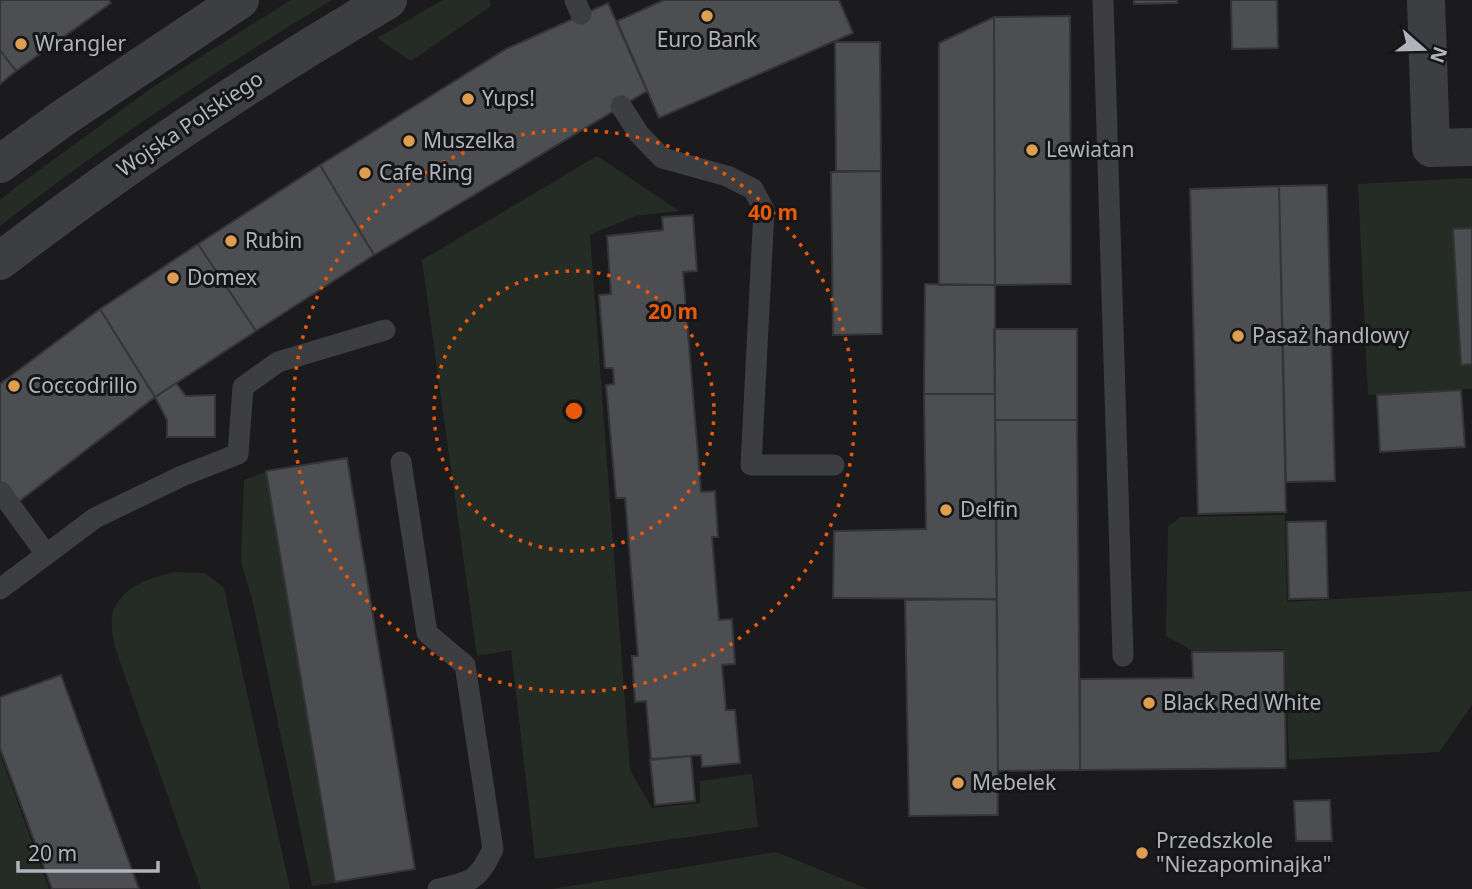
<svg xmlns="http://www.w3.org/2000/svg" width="1472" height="889" font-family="'Noto Sans',sans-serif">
<rect width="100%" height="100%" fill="#1b1b1d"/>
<!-- green -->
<path fill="#252c25" d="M 291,0 L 332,0 C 217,70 106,143 0,226 L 0,200 L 16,187 L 153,87 Z
M 443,0 L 489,0 L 491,6 L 411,61 L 377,38 Z
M 597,156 L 679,211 L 635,216 L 590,235 L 630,770 L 652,808 L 700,803 L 700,781 L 752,774 L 758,827 L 535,859 L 511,650 L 477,656 L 422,260 Z
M 1472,178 L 1472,228 L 1453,230 L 1460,365 L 1472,365 L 1472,389 L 1368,395 L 1358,184 Z
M 266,472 L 334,883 L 312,886 L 252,598 L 241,562 L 244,480 Z
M 1285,515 L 1287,602 L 1472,591 L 1472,705 L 1439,752 L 1289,760 L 1285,649 L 1193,651 L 1166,636 L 1168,526 L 1181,517 Z
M 175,572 L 205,573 L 224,588 L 290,889 L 201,889 L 115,648 C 113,636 109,619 114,609 C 126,584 151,578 175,572 Z
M 0,754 L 49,889 L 0,889 Z
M 776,852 L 868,889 L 552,889 Z"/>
<!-- building -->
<path fill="#4d4e51" stroke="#353538" stroke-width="2" d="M 0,0 L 109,0 L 111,3 L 16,71 L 0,50 Z
M 664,0 L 839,0 L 853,33 L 659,118 L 617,21 Z
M 1134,0 L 1177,0 L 1177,3 L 1134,4 Z
M 1231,0 L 1277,0 L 1278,48 L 1232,49 Z
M 608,3 L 647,91 L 374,255 L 320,165 L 506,49 Z
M 1070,16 L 1071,284 L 995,285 L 994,17 Z
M 994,17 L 995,285 L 939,285 L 939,43 Z
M 835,42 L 880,42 L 881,171 L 836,171 Z
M 0,50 L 16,71 L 0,84 Z
M 320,165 L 374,255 L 256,331 L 198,244 Z
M 881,171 L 882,334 L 833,335 L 831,172 Z
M 1327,185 L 1335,481 L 1286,482 L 1279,186 Z
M 1279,186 L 1286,512 L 1198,514 L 1190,189 Z
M 693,215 L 697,271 L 683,272 L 701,492 L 715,491 L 718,537 L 712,537 L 719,620 L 732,619 L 735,664 L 722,665 L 726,710 L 735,710 L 740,763 L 702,767 L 701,755 L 651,759 L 646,701 L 635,702 L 632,656 L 638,656 L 625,498 L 616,498 L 606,385 L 614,384 L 613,368 L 605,368 L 599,295 L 611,294 L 607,236 L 663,230 L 662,217 Z
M 1472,228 L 1472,364 L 1461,365 L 1453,229 Z
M 198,244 L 256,331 L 155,397 L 100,309 Z
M 925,284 L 995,285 L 995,394 L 924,394 Z
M 100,309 L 155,397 L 17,503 L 0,481 L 0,384 Z
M 994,329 L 1077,329 L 1077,420 L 995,420 Z
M 176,383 L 186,396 L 215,395 L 215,437 L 167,437 L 167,420 L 155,397 Z
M 1461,390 L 1465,447 L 1380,452 L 1377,395 Z
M 924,394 L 995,394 L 997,599 L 833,598 L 834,531 L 926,529 Z
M 995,420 L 1077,420 L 1080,770 L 998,771 Z
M 347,458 L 415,869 L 335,882 L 266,471 Z
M 1326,521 L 1328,598 L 1289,599 L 1287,522 Z
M 997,599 L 998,815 L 909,816 L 905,600 Z
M 1284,651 L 1286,768 L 1080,770 L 1080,679 L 1193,678 L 1192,652 Z
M 61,675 L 139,889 L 52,889 L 0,748 L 0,697 Z
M 691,756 L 695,801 L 655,805 L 650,760 Z
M 1330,800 L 1332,841 L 1296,841 L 1294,801 Z"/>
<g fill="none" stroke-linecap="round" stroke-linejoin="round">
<!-- service -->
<path stroke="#3c3e41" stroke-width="21" d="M 575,0 L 581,14
M 1103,0 L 1123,656
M 621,106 L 639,134 L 662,158 L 727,176 L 753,189 L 764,210 L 751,465 L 834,465
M 401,462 L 427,633 L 465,665 L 493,849 C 478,881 471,882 438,889
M 0,491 L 46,554
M 0,589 L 95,518 L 182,476 L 238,454 L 243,387 L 278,362 L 385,330"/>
<!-- minor -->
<path stroke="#3c3e41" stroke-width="38" d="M 1426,0 L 1431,148 L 1472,147"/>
<!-- tertiary -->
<path stroke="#3c3e41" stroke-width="38" d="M 0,164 L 63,118 L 240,0
M 0,261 C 124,165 253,79 388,0"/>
</g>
<!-- distance rings -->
<g fill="none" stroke="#e8590c" stroke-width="3.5" stroke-dasharray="3.5 7">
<circle cx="574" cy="411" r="140"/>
<circle cx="574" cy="411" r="281"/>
</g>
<!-- markers -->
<g fill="#de9d51" stroke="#161618" stroke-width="2.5">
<circle cx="707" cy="16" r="7"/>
<circle cx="21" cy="44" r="7"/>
<circle cx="468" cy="99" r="7"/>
<circle cx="409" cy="141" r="7"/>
<circle cx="1032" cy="150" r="7"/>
<circle cx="365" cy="173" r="7"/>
<circle cx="231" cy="241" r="7"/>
<circle cx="173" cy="278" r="7"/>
<circle cx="1238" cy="336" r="7"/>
<circle cx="14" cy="386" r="7"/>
<circle cx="946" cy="510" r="7"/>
<circle cx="1149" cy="703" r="7"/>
<circle cx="958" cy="783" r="7"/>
<circle cx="1142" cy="853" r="7"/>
</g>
<g text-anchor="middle" stroke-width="6" stroke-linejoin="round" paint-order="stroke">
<!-- poi labels -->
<g font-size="21" fill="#afb4ba" stroke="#161618" text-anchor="start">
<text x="707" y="47" text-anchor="middle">Euro Bank</text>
<text x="35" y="51">Wrangler</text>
<text x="482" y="106">Yups!</text>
<text x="423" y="148">Muszelka</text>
<text x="1046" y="157">Lewiatan</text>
<text x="379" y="180">Cafe Ring</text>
<text x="245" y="248">Rubin</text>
<text x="187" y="285">Domex</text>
<text x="1252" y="343">Pasaż handlowy</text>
<text x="28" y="393">Coccodrillo</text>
<text x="960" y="517">Delfin</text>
<text x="1163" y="710">Black Red White</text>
<text x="972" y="790">Mebelek</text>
<text x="1156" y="848">Przedszkole<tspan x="1156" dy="24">"Niezapominajka"</tspan></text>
</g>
<!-- street labels -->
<g font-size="21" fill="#afb4ba" stroke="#161618">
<text transform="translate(190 124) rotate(-34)" y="7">Wojska Polskiego</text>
</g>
</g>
<circle cx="574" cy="411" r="10" fill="#e8590c" stroke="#161618" stroke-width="3.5"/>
<g font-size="21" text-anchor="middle" font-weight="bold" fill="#e8590c" stroke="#161618" stroke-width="6" stroke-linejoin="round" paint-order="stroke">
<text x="773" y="220">40 m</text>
<text x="673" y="319">20 m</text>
</g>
<!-- north arrow -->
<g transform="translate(1423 49) rotate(110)" stroke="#161618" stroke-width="5" paint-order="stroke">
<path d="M0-5L12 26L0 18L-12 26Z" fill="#afb4ba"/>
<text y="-10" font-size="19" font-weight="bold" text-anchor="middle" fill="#afb4ba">N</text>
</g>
<!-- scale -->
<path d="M18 861v10h140v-10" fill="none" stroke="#afb4ba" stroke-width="3.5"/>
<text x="28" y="861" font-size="21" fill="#afb4ba" stroke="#161618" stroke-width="5" paint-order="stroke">20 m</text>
</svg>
